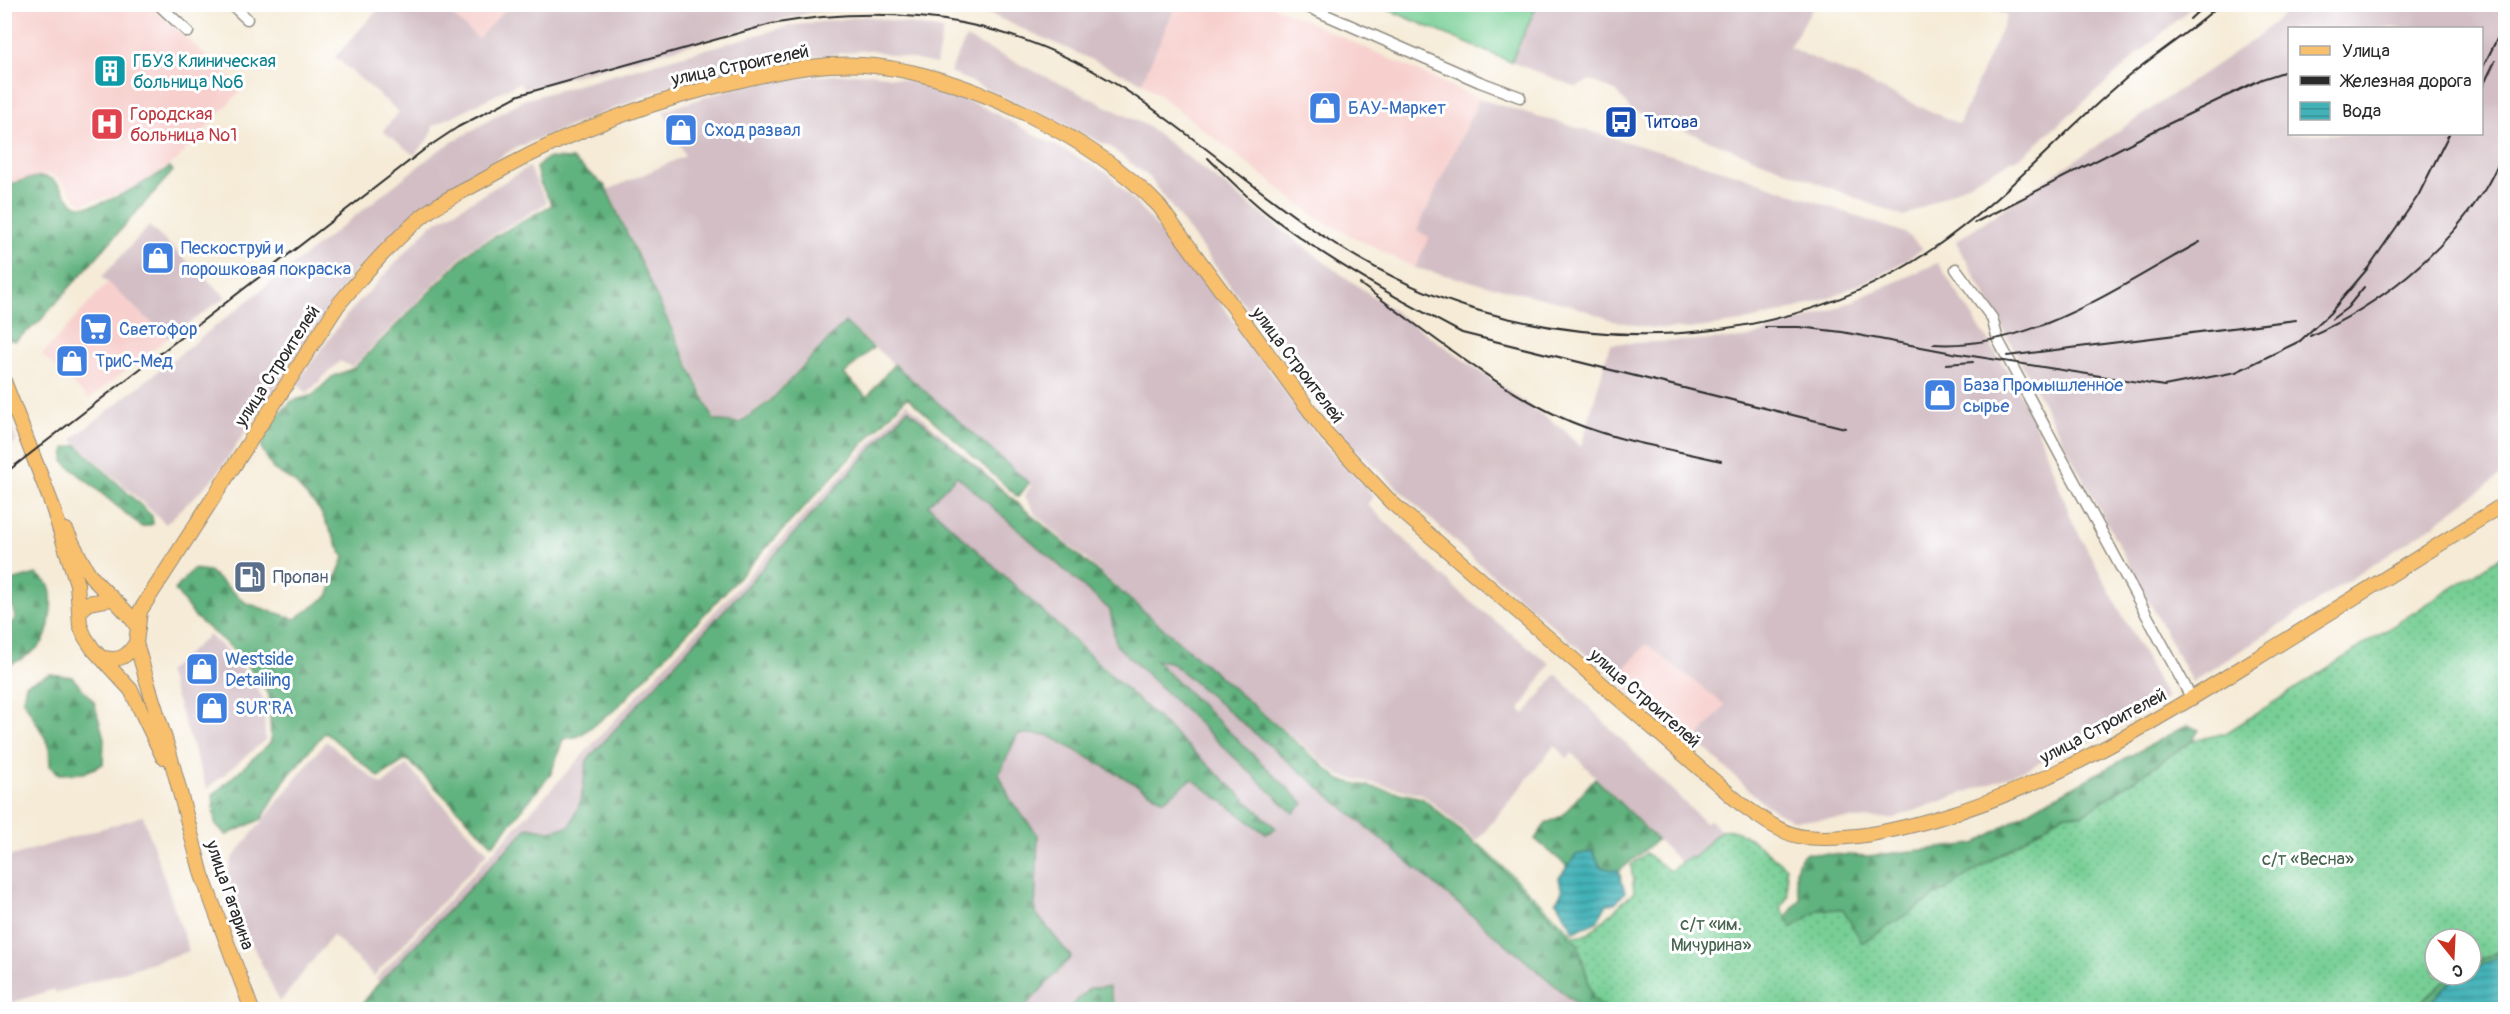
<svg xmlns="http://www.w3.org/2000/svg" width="2510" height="1014" font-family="Pangolin,sans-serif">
<defs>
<pattern id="grass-dots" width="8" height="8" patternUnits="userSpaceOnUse" patternTransform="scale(1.5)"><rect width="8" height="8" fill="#77cf95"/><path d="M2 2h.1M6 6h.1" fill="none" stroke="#62a87a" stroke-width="1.8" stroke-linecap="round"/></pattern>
<pattern id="forest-firs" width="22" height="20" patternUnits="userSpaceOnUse" patternTransform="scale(1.5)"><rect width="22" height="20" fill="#61b27e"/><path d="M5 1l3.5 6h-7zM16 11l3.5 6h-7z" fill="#509167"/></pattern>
<pattern id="water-rules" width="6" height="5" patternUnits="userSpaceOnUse" patternTransform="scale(1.5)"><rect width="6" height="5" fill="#42b2b8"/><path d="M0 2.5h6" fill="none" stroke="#379196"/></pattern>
</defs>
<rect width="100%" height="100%" fill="#fff"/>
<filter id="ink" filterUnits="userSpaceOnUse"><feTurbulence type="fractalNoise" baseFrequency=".0167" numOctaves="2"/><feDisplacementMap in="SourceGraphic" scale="12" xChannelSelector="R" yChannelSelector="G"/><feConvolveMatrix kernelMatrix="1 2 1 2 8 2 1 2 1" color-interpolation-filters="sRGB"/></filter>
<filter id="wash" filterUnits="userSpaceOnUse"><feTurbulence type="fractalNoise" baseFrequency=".008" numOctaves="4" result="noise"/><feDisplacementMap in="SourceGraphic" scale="24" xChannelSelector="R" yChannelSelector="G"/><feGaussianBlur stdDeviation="1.35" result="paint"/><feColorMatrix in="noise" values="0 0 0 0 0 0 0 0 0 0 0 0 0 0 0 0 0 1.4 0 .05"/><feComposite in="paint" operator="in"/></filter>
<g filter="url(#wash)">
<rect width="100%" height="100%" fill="#f5ebd7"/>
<!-- built -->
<path fill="#f7d0ce" d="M 12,4 L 150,5 L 242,89 L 177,160 L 145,181 L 112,196 L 83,203 L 77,200 L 62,181 L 49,174 L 5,183 L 4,12 Z
M 1269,4 L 1479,99 L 1417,230 L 1430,236 L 1415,268 L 1320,220 L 1142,82 L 1176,5 Z
M 440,5 L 510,5 L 478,38 Z
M 108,282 L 168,338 L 89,399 L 42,355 Z
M 1646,644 L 1726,705 L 1696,740 L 1680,727 L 1674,733 L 1616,679 Z"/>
<!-- industrial -->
<path fill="#d2bec4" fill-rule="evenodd" d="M 976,4 L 1176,4 L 1176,5 L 1142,82 L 974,7 Z
M 382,5 L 440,5 L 478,38 L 510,5 L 959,5 L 953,16 L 860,8 L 808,13 L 525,89 L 519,83 L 433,126 L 430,137 L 414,155 L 383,131 L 399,112 L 335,57 Z
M 1537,5 L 1815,5 L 1789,47 L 1959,124 L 2007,16 L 1982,5 L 2194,5 L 2025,154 L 1904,217 L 1630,109 L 1617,92 L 1590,80 L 1577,87 L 1511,62 Z
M 2294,5 L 2505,5 L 2505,472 L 2428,529 L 2192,682 L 1956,241 L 2257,37 ZM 2290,28 L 2482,28 L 2482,134 L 2290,134 Z
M 866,16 L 943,30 L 936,64 L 869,50 L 790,59 L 670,86 L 513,149 L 426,203 L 350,277 L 215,477 L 166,524 L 72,439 L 439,150 L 523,100 L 789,26 Z
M 966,38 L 1147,126 L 1328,265 L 1564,430 L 1581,447 L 1610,344 L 1748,338 L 1830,311 L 1938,263 L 2005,367 L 2034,420 L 2073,523 L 2167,698 L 2099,738 L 1999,780 L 1894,818 L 1792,820 L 1765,805 L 1696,740 L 1725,705 L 1646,644 L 1616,679 L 1477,562 L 1341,435 L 1150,178 L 1109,146 L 950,72 Z
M 872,73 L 931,86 L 985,108 L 1109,174 L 1196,270 L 1323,443 L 1374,496 L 1367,504 L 1467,599 L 1550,664 L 1520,710 L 1525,714 L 1556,674 L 1705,823 L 1710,819 L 1721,831 L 1693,859 L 1690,856 L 1682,864 L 1572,753 L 1567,758 L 1555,745 L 1477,841 L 1422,794 L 1340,776 L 1210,669 L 1036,515 L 1024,495 L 1031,486 L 845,321 L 769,400 L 738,422 L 715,419 L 608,190 L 685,156 L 663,111 L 727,90 L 784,78 Z
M 1479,99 L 1733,173 L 1905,233 L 1923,249 L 1886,272 L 1838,294 L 1788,311 L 1741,322 L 1690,329 L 1653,328 L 1614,321 L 1571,305 L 1415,268 L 1429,237 L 1417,230 Z
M 529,167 L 547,203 L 469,249 L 352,367 L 340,361 L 307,393 L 296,383 L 346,316 L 430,226 Z
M 149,226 L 226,297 L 168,338 L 102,277 Z
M 907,403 L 1584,1009 L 405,1010 L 376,979 Z
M 5,411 L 17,441 L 5,450 L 4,450 Z
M 209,635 L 234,657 L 264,699 L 265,740 L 207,789 L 167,672 Z
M 326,741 L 382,785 L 406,765 L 488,852 L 374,976 L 333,935 L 280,1002 L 231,901 L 225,882 L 232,859 Z
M 143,816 L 189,951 L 56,993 L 54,989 L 5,1005 L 5,858 Z"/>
<!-- grass -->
<path fill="url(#grass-dots)" stroke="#517d60" stroke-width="1.5" d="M 2505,554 L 2505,948 L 2471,965 L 2471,939 L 2435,939 L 2435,975 L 2450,975 L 2414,1009 L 1598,1009 L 1457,868 L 1479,844 L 1575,936 L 1588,934 L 1634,892 L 1631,865 L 1646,853 L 1670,871 L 1690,856 L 1693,859 C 1701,851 1711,837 1721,831 C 1739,822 1772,858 1786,867 L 1788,896 L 1781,908 L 1792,927 L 1819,910 L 1843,909 L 2064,814 L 2082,815 L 2192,741 L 2226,733 Z"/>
<!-- forest -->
<path fill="url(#forest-firs)" stroke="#466e54" stroke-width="1.5" d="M 547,158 L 572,159 L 605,186 L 714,420 L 739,423 L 770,401 L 845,322 L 873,348 L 844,374 L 867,397 L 894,364 L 1029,483 L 1018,497 L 907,397 L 616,709 L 579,736 L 563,739 L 551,774 L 493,845 L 407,759 L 379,777 L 325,732 L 284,781 L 262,819 L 226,835 L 215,824 L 213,795 L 271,742 L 269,695 L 239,654 L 195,617 L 175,590 L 193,569 L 209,571 L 246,603 L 295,619 L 328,596 L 344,558 L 319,509 L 293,481 L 273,469 L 261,447 L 272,421 L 292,401 L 313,395 L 332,377 L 354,368 L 472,249 L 552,205 L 540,183 L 536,168 Z
M 170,167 L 173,171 L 39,322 L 15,341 L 8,339 L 4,331 L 5,185 C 16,183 35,175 46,177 C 63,181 65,204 81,206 C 101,210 152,178 170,167 Z
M 908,409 L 1340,780 L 1422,798 L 1477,845 L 1578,944 L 1593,998 L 1605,1009 L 1583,1009 L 1170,662 L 1155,660 L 1304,804 L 1293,813 L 1116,645 L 1110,610 L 957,476 L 928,505 L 1276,828 L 1266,834 L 1192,779 L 1164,800 L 1048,735 L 1018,734 L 999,774 L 1011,801 L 1038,835 L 1035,912 L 1071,957 L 1023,1009 L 358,1009 L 377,985 L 528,827 L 550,831 L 570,826 L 581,800 L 587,760 Z
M 77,445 L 152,516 L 153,524 L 142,527 L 64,462 L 65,448 Z
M 36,574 C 39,577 46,580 48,584 C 55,595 50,634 41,644 C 31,655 18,661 5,667 L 5,625 L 12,623 L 15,617 L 7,589 L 12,581 Z
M 50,674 L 72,677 L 94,702 L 104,738 L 103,764 L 84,773 L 59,774 L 50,766 L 49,745 L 23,699 L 26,684 Z
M 2187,725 L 2199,730 L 2192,741 L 2082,815 L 2064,814 L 1862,943 L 1843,909 L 1819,910 L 1792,928 L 1786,917 L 1800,899 C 1796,881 1791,867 1805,853 L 1868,856 L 1975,844 L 2034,808 Z
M 1595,778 L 1657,840 L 1619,871 L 1601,867 L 1593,851 L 1576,855 L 1568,867 L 1535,839 L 1546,823 L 1562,816 Z
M 2505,948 L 2505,954 L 2471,970 L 2471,965 Z
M 2450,975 L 2461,975 L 2454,978 L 2424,1009 L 2414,1010 Z
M 1109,987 L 1115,1009 L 1068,1009 L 1090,988 Z"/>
<!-- pitch -->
<path fill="#77cf95" stroke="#517d60" stroke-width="1.5" d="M 1377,5 L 1537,5 L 1511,62 Z"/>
<!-- water -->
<path fill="url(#water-rules)" stroke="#366e72" stroke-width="1.5" d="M 1593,851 L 1600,867 L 1619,871 L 1625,892 L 1616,903 L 1607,904 L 1597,922 L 1574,931 L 1556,901 L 1562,892 L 1559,878 L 1576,855 Z
M 2505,954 L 2505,1009 L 2424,1009 L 2454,978 L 2471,975 L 2471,970 Z"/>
</g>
<g filter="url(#ink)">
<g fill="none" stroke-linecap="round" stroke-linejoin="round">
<defs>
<path id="minor" d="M 158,4 L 188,32
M 231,4 L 247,19
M 1301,4 L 1480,82 L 1520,97
M 1956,269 L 1992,318 L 1998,340 L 2192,699"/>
<path id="major" d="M 4,381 L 51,502 L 77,584 L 80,625 L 85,637 L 93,649 L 131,690 L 163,757
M 66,530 C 74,545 81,562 91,576 C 106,595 126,607 138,628
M 80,612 L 88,603 L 111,599
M 103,658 C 120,661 127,657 136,643
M 252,1010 L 202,875 L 170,755 L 149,688 L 136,643 L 140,611 L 338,305 C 365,272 396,237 429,211 C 444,200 462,192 478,183 C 561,134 652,100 746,79 C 788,69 832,61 875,66 C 969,77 1094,138 1159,206 L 1327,434 L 1391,502 L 1741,804 C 1760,817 1782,835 1805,837 C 1850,841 1893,831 1935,819 C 2060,783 2168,713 2278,645 C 2354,598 2430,551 2506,503"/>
</defs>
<!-- minor casing -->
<use href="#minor" stroke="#908b81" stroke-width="13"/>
<!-- major casing -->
<use href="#major" stroke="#908b81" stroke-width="16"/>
<!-- minor -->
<use href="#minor" stroke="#fff" stroke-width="10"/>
<!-- major -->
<use href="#major" stroke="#f8bf6c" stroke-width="14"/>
<!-- rail -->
<path stroke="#2b2b2b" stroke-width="2" d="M 2190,19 L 2206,4
M 2482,69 L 2506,21
M 2482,88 L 2495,61
M 1208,158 C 1227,177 1246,197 1268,214 C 1327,260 1396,298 1462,333 L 1845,428
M 1974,223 L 2162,127 L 2262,79 L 2290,70
M 1360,284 C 1422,328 1490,384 1558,416 C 1608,440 1667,448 1721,461
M 2332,319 L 2347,308 L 2364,287
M 1765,327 L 1799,327 L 1842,332 L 1953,353 L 2164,386 L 2236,372 L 2300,341 L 2330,313 L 2368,268 L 2418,196 L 2449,134
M 2310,336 C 2380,305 2443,254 2485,189 C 2493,176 2499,161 2506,148
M 1933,344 C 2032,350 2117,287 2200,242
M 2007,356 L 2296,320
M 1946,364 L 1973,362
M 4,474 L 425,149 L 458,127 L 519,95 L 771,24 C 906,0 1025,21 1139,99 C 1198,140 1252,187 1311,228 C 1362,263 1420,294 1480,311 C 1630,354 1801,339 1931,250 C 2002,202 2058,136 2123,81 C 2154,54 2190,33 2220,4"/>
</g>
</g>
<!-- icons -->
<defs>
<symbol id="building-square" viewBox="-11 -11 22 22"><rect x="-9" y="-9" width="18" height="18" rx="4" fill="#0f9aa8" stroke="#fff"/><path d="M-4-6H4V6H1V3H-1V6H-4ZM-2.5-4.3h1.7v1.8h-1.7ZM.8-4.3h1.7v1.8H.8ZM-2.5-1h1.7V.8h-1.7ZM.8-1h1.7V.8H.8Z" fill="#fff"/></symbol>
<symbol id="shop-square" viewBox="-11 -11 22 22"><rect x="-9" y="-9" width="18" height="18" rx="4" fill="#3f7fe0" stroke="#fff"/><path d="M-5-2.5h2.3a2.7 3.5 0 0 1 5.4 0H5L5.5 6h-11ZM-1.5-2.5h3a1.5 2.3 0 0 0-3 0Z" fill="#fff"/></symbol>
<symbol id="bus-square" viewBox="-11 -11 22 22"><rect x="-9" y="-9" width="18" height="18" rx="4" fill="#1a4fb4" stroke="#fff"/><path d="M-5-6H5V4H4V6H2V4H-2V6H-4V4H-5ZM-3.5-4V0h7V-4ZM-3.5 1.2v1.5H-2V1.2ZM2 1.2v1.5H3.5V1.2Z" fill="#fff"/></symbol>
<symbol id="hospital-square" viewBox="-11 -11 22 22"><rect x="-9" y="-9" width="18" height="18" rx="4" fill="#e0444e" stroke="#fff"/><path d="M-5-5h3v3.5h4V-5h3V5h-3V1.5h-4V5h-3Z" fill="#fff"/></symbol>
<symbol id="supermarket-square" viewBox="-11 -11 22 22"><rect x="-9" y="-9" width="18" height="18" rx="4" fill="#3f7fe0" stroke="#fff"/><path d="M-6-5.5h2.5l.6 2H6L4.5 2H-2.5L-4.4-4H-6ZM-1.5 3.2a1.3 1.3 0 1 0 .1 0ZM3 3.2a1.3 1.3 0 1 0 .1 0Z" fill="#fff"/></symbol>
<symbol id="fuel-square" viewBox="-11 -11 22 22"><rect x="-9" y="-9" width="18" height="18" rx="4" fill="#5c6f8a" stroke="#fff"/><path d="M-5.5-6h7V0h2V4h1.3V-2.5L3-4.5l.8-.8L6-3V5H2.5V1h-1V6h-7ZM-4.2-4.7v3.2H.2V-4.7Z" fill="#fff"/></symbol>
</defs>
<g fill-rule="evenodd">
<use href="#building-square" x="91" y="52" width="38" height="38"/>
<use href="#shop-square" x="1306" y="89" width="38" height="38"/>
<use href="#bus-square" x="1602" y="103" width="38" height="38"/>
<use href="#hospital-square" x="88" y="105" width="38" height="38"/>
<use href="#shop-square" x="662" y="111" width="38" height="38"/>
<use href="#shop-square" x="139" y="239" width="38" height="38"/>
<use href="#supermarket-square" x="77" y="310" width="38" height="38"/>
<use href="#shop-square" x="53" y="342" width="38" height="38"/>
<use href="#shop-square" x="1921" y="376" width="38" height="38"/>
<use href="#fuel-square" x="231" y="558" width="38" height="38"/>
<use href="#shop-square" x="183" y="650" width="38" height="38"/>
<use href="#shop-square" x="193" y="689" width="38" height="38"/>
</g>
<g text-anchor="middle" stroke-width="6" stroke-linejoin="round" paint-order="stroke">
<!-- culture labels -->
<g font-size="18" fill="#0d838f" stroke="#fff" text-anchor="start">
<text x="133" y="67">ГБУЗ Клиническая<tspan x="133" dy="21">больница №6</tspan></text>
</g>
<!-- street labels -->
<g font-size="18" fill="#2b2b2b" stroke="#fff">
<text transform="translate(740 65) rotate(-12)" y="6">улица Строителей</text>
<text transform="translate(1298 365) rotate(53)" y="6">улица Строителей</text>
<text transform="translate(277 366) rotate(-57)" y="6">улица Строителей</text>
<text transform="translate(1645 698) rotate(41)" y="6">улица Строителей</text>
<text transform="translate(2103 726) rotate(-28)" y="6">улица Строителей</text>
<text transform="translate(230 895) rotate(71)" y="6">улица Гагарина</text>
</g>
<!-- shop labels -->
<g font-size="18" fill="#366cbe" stroke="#fff" text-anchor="start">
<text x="1348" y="114">БАУ-Маркет</text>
<text x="704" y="136">Сход развал</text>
<text x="181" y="254">Пескоструй и<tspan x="181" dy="21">порошковая покраска</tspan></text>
<text x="119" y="335">Светофор</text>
<text x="95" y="367">ТриС-Мед</text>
<text x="1963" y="391">База Промышленное<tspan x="1963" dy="21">сырье</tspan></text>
<text x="225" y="665">Westside<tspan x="225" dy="21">Detailing</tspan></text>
<text x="235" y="714">SUR'RA</text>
</g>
<!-- health labels -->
<g font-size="18" fill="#be3a42" stroke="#fff" text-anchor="start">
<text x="130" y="120">Городская<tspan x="130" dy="21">больница №1</tspan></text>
</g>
<!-- transit labels -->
<g font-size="18" fill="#164399" stroke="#fff" text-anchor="start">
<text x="1644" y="128">Титова</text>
</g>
<!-- service labels -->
<g font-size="18" fill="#4e5e75" stroke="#fff" text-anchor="start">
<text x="273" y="583">Пропан</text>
</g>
<!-- park labels -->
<g font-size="18" fill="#466450" stroke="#fff">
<text x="2308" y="865">с/т «Весна»</text>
<text x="1711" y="930">с/т «им.<tspan x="1711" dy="21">Мичурина»</tspan></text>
</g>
</g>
<!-- margin -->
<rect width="2510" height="1014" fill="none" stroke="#fff" stroke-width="24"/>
<!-- legend -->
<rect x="2288" y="27" width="195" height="108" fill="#ffffff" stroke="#aaaaaa" stroke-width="1.5"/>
<rect x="2300" y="46" width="30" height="9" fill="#f8bf6c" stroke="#aaaaaa" stroke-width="1.5"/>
<text x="2342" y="57" font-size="18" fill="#2b2b2b">Улица</text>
<rect x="2300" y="76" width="30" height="9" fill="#2b2b2b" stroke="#aaaaaa" stroke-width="1.5"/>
<text x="2342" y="87" font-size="18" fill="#2b2b2b">Железная дорога</text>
<rect x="2300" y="102" width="30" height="18" fill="url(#water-rules)" stroke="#aaaaaa" stroke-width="1.5"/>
<text x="2342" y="117" font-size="18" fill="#2b2b2b">Вода</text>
<!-- north arrow -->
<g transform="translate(2453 957) rotate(162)"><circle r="28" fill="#ffffff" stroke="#aaaaaa" stroke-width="1.5"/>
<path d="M0-4.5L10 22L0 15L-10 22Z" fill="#c8321e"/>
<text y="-9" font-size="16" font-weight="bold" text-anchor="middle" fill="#2b2b2b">С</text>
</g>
</svg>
